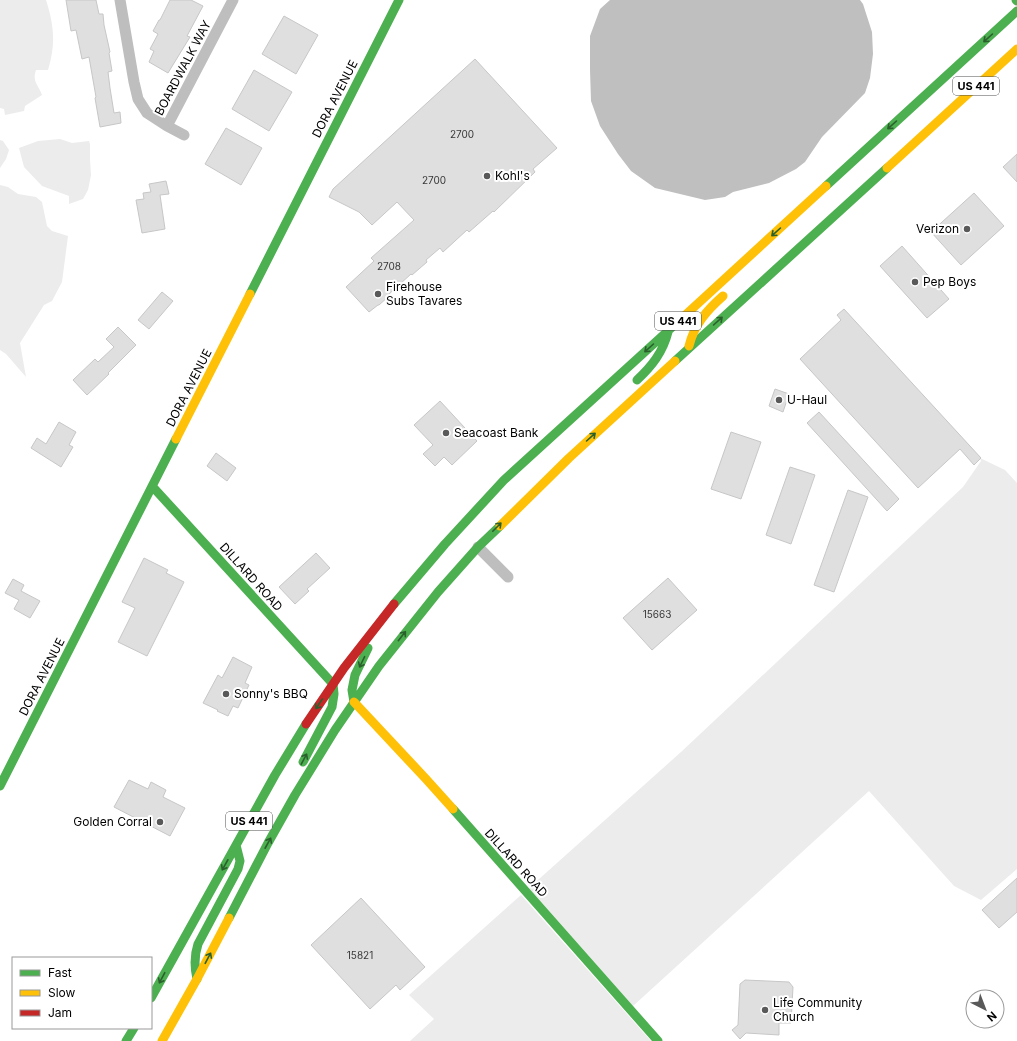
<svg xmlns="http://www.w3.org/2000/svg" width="1017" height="1041" font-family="Inter,sans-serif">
<rect width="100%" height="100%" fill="#fff"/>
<!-- green -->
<path fill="#ececec" d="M 0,0 L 46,0 C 54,25 56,44 48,70 L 36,70 C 32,82 38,84 42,95 L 25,106 L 24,111 L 5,115 L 4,109 L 0,108 Z
M 60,139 L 72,143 L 89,141 L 90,144 L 90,159 L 91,175 L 88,190 L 83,199 L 69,204 L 69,196 L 42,186 L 24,167 L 19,148 L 38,141 Z
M 0,140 L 3,141 L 9,150 L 6,159 L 0,168 Z
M 0,185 L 8,187 L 18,194 L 36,197 L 42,202 L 47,226 L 52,231 L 68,236 L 62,282 L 52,301 L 44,305 L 20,343 L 26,377 L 6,354 L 0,350 Z
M 980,458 L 1005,470 L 1017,483 L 1017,869 L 981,900 L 954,886 L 869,791 L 633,1006 L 529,888 L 681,752 L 963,487 L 981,461 Z
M 521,895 L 651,1041 L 410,1041 L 434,1019 L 409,995 Z"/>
<!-- water -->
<path fill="#bfbfbf" d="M 610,0 L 860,0 L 863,4 L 872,32 L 873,54 L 870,78 L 865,93 L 822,137 L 805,162 L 796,169 L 769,183 L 733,192 L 725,197 L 705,200 L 655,188 L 631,171 L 618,154 L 600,126 L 591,101 L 590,70 L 590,36 L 600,9 Z"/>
<!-- building -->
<path fill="#dfdfdf" stroke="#c7c7c7" d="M 66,0 L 96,0 L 99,14 L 103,14 L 104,25 L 110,52 L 109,53 L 112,71 L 108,72 L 110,88 L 114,113 L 120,112 L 121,123 L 100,127 L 95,98 L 96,97 L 89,57 L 82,59 L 76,30 L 71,31 Z
M 170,0 L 191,0 L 203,6 L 187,36 L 190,37 L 168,73 L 149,62 L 154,51 L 150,49 L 158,34 L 153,31 L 159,20 L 160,20 Z
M 284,16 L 318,35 L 296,74 L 262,54 Z
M 475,59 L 557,148 L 533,169 L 535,172 L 494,212 L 493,211 L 469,232 L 467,230 L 443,252 L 440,248 L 426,260 L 427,262 L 412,275 L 411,274 L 388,295 L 389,296 L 379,305 L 378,305 L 369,312 L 346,287 L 374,261 L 371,258 L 414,220 L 397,202 L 372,225 L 359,212 L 329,197 L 333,189 Z
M 254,70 L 292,92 L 269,131 L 232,109 Z
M 226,128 L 262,148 L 241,185 L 205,164 Z
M 1017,154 L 1017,182 L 1003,167 Z
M 166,181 L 169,194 L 160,195 L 165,229 L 142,233 L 136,200 L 144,199 L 143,193 L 151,192 L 149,184 Z
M 974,193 L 1004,226 L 961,265 L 931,232 Z
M 902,246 L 949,299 L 927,318 L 880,266 Z
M 162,292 L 173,301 L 149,329 L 138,320 Z
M 844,309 L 981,458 L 974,465 L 960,449 L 918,488 L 800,359 L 841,320 L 837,315 Z
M 118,327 L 136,345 L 108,373 L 109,374 L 87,395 L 73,380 L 95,359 L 98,362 L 114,347 L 106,339 Z
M 775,389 L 789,394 L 783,412 L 769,406 Z
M 440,401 L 477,441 L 452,465 L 444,457 L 435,466 L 423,454 L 433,445 L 414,425 Z
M 819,412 L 899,499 L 887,511 L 807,423 Z
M 59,422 L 76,432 L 69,445 L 73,447 L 61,467 L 31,448 L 37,438 L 46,444 Z
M 731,432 L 761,442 L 741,499 L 711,489 Z
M 216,453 L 236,468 L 227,481 L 207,466 Z
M 790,467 L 815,475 L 791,544 L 766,535 Z
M 848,490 L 868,497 L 834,592 L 814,585 Z
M 316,553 L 330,568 L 307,589 L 309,591 L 295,604 L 279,587 Z
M 144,558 L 168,570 L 166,573 L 184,582 L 147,656 L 118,642 L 135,608 L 122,602 Z
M 668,578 L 697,610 L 652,650 L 623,618 Z
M 13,579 L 24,585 L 21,591 L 40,601 L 30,618 L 14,609 L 19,600 L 5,593 Z
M 233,657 L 252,667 L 245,683 L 249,685 L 238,708 L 233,706 L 228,716 L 217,711 L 218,710 L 203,703 L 218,675 L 222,678 Z
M 129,780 L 148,789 L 151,782 L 166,790 L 163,797 L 185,808 L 170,836 L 114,807 Z
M 1017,878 L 1017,912 L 999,928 L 982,910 Z
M 361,898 L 425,967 L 400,990 L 396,985 L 370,1009 L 311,945 Z
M 745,980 L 789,982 L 793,987 L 791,1023 L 779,1023 L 779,1035 L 746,1033 L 740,1039 L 732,1030 L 738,1025 L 740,984 Z"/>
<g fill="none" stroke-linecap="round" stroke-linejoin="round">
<!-- street -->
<path stroke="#bebebe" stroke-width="11" d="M 120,0 L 134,82 L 138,99 L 147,113 L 167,126 L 184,135
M 167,126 L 233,0
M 478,547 L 508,577"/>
<!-- fast -->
<path stroke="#4caf50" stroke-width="9" d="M 1016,0 L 1017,1
M 826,186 L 1017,11
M 250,294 L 399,0
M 675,361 L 887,168
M 637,380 C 652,366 663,352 668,332
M 152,486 L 333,684
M 394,604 L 445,544 L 504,480 L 681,319
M 354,702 L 352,690 L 355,675 L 368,648
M 303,762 L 332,707 L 334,694 L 333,684
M 0,786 L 176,439
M 453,809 L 658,1041
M 229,918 L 268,843 L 295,795 L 335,730 L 379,666 L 438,592 L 478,547 L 500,526
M 197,979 C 194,966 194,956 198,944 L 238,869 L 240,861 L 236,845
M 151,998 L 275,775 L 306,724
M 126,1041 L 134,1028"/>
<!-- slow -->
<path stroke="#ffc107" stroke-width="9" d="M 887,168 L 1017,49
M 681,319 L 826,186
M 689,346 C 694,325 707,310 723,296
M 176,439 L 250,294
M 500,526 L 569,458 L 675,361
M 354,702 L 426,779 L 453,809
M 162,1041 L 197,979 L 229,918"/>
<!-- jam -->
<path stroke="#c62828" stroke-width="9" d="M 306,724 L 344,668 L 394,604"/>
</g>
<!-- one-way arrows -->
<defs><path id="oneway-shaft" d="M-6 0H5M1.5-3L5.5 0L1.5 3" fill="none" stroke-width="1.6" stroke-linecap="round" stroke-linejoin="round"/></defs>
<g stroke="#2a602c">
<use href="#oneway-shaft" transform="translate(988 38) rotate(138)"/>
<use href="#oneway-shaft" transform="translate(892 125) rotate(138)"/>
<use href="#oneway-shaft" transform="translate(776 232) rotate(138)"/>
<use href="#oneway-shaft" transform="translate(718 321) rotate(-42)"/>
<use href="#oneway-shaft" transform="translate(649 348) rotate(138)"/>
<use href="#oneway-shaft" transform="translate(591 437) rotate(-42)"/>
<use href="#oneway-shaft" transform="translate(497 527) rotate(-45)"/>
<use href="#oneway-shaft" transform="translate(402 636) rotate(-52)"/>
<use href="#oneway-shaft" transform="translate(362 662) rotate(116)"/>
<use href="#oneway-shaft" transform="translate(319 704) rotate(124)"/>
<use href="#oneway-shaft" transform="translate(304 759) rotate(-62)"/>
<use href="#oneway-shaft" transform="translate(268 843) rotate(-61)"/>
<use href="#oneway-shaft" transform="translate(225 865) rotate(119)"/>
<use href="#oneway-shaft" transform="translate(208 958) rotate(-62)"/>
<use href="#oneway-shaft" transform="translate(162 978) rotate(118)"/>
</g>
<!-- markers -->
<g fill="#595959" stroke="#fff" stroke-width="1.5">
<circle cx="487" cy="176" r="4"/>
<circle cx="967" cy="229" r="4"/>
<circle cx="915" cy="282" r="4"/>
<circle cx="378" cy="294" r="4"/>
<circle cx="779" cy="400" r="4"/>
<circle cx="446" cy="433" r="4"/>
<circle cx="226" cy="694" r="4"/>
<circle cx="160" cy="822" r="4"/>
<circle cx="765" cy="1010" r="4"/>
</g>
<g text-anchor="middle" stroke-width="4" stroke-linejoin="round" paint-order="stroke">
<!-- number labels -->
<g font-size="10" fill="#383838">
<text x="462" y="138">2700</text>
<text x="434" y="184">2700</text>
<text x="389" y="270">2708</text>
<text x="657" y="618">15663</text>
<text x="360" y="959">15821</text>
</g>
<!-- shield labels -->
<g fill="#fff" stroke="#4c4c4c" stroke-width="1">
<rect x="953" y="77" width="46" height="18" rx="3"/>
<rect x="655" y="312" width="46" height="18" rx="3"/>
<rect x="226" y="812" width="46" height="18" rx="3"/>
</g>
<g font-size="11" font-weight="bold" fill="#000">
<text x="976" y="90">US 441</text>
<text x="678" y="325">US 441</text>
<text x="249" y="825">US 441</text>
</g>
<!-- street labels -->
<g font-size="12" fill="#000" stroke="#fff">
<text transform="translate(183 68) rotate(-62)" y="4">BOARDWALK WAY</text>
<text transform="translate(335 99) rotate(-63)" y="4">DORA AVENUE</text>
<text transform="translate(189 388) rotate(-63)" y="4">DORA AVENUE</text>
<text transform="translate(251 577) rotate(48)" y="4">DILLARD ROAD</text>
<text transform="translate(42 677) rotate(-63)" y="4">DORA AVENUE</text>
<text transform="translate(516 863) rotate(48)" y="4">DILLARD ROAD</text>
</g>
<!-- poi labels -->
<g font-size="12" fill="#000" stroke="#fff" text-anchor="start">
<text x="495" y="180">Kohl's</text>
<text x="959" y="233" text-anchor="end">Verizon</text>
<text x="923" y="286">Pep Boys</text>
<text x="386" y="291">Firehouse<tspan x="386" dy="14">Subs Tavares</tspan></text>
<text x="787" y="404">U-Haul</text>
<text x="454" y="437">Seacoast Bank</text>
<text x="234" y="698">Sonny's BBQ</text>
<text x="152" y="826" text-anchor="end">Golden Corral</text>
<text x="773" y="1007">Life Community<tspan x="773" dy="14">Church</tspan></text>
</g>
</g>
<!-- legend -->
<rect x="12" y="957" width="140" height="72" fill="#ffffff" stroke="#999999"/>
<rect x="20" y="970" width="20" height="6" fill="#4caf50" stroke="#999999"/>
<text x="48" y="977" font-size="12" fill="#000000">Fast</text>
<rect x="20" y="990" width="20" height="6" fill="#ffc107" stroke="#999999"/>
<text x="48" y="997" font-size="12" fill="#000000">Slow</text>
<rect x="20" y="1010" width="20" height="6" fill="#c62828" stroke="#999999"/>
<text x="48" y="1017" font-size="12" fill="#000000">Jam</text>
<!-- north arrow -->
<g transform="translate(985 1009) rotate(138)"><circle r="19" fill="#ffffff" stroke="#999999"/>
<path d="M0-3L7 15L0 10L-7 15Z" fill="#595959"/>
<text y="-6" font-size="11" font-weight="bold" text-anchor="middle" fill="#000000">N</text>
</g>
</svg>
